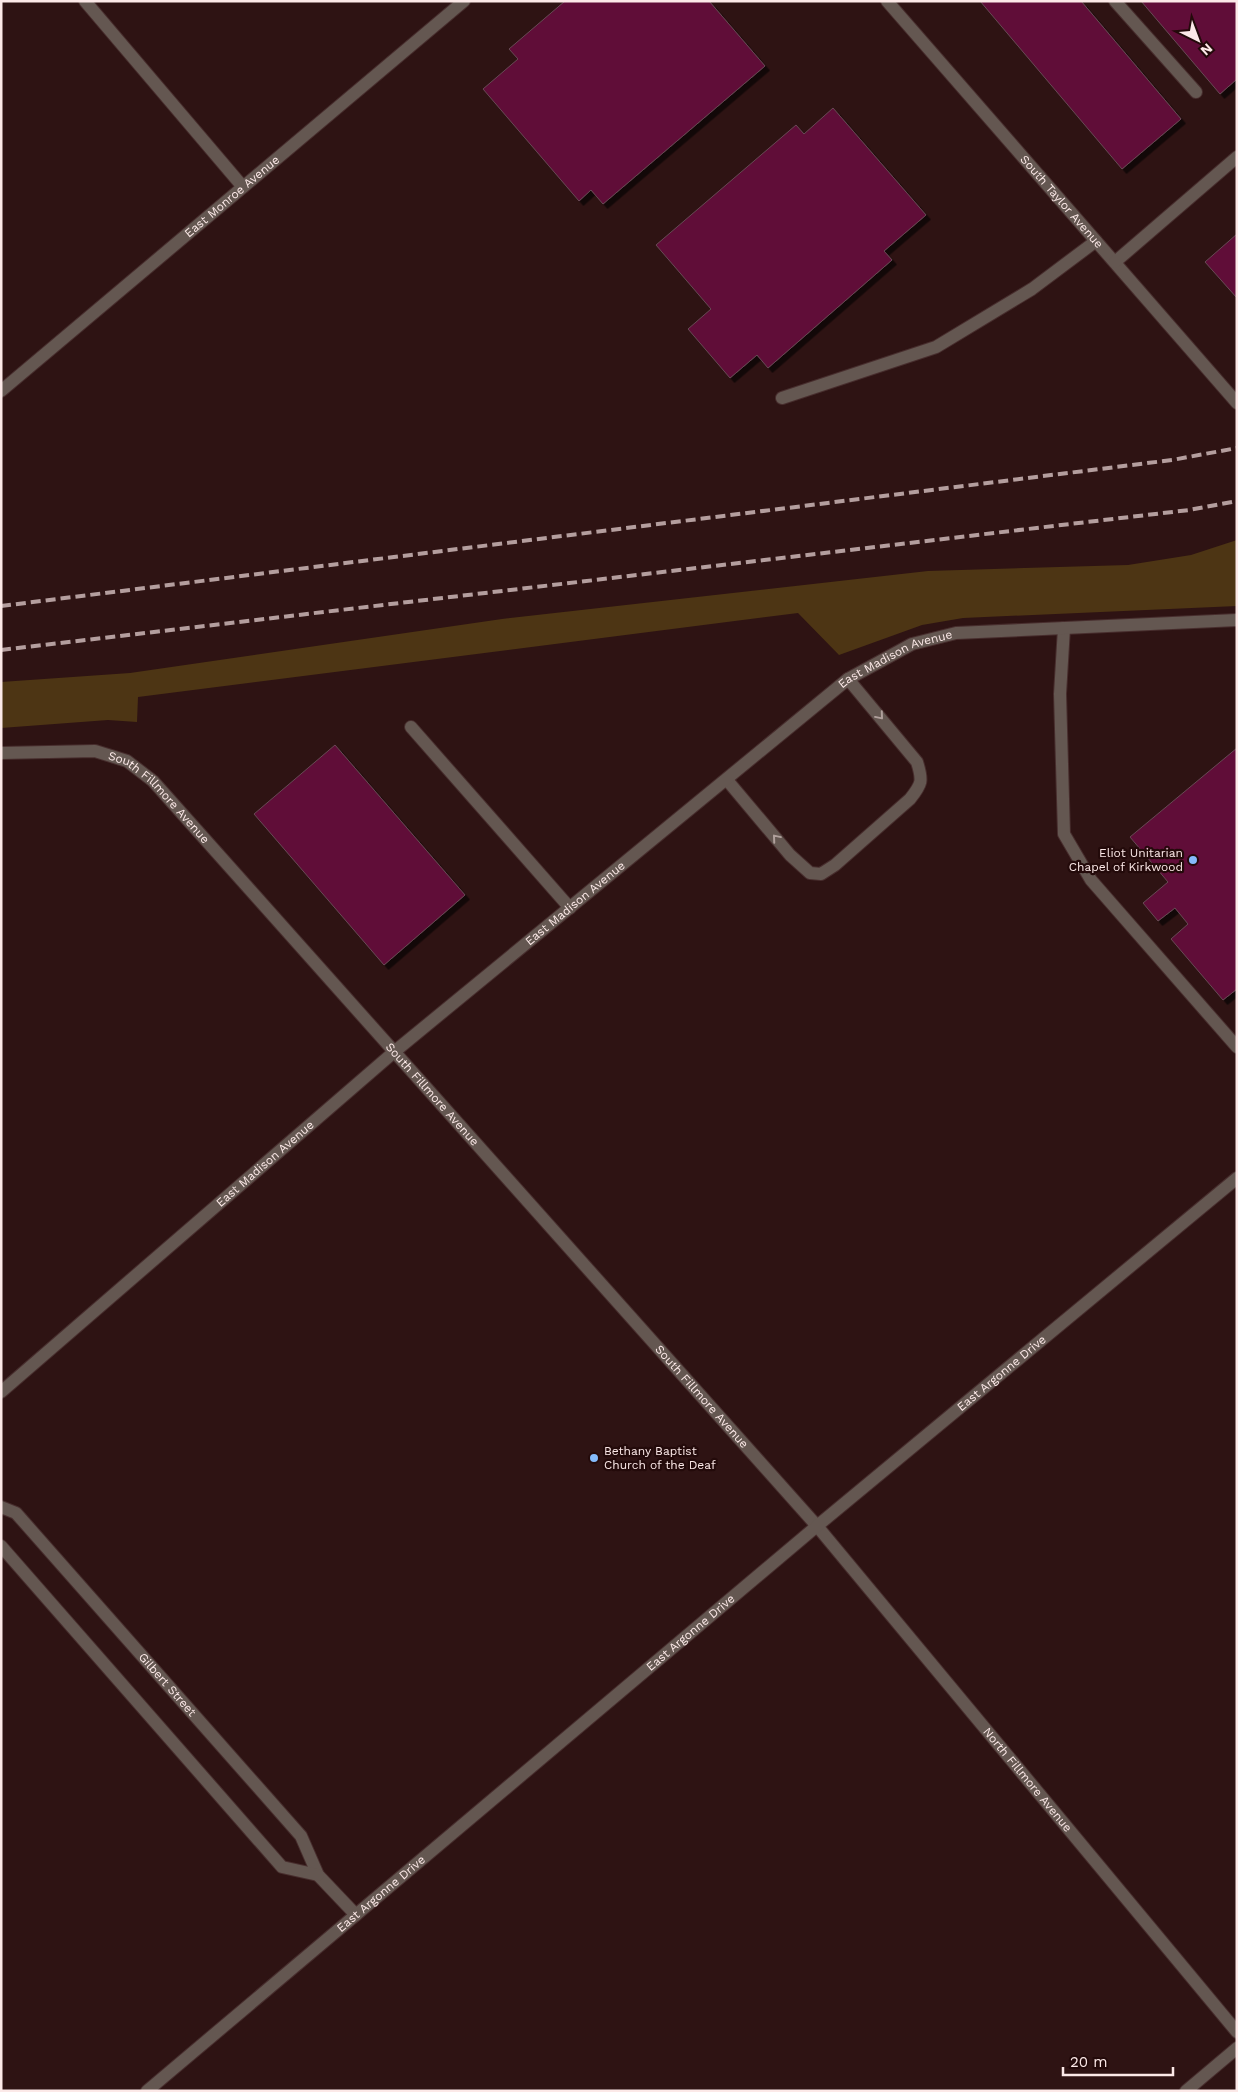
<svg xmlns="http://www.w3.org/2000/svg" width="1238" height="2092" font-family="'Work Sans',sans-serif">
<defs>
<filter id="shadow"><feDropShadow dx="4.5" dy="4.5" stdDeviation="0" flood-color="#0009"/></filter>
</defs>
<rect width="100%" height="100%" fill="#2e1313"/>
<!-- green -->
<path fill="#4d3514" d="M 1237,540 L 1237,606 L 963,618 L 922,625 L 839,655 L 798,613 L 138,697 L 137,722 L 108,720 L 1,728 L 1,682 L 130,673 L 502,619 L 928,571 L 1128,565 L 1191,555 Z"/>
<!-- building -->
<path fill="#600c37" stroke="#684a55" filter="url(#shadow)" d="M 565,1 L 709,1 L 765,66 L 603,204 L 591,190 L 579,201 L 483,89 L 518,59 L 509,49 Z
M 980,1 L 1081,1 L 1181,119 L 1122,169 Z
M 1141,1 L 1237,1 L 1237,79 L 1220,94 Z
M 833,108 L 926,215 L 884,251 L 892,260 L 768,368 L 757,355 L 730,378 L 688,329 L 711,309 L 656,245 L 796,125 L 804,134 Z
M 1237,234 L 1237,298 L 1205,262 Z
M 335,745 L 465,895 L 384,965 L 254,814 Z
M 1237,748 L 1237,989 L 1223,1000 L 1171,939 L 1188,924 L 1175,908 L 1158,921 L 1143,903 L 1168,882 L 1130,837 Z"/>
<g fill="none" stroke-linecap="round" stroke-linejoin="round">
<defs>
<path id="service" d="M 85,1 L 243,187
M 1115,1 L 1196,92
M 782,398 L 936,347 L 1032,289 L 1096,241
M 1064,628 L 1060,694 L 1064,834 L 1091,880 L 1237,1047
M 411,727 L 570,908
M 727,780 L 790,855 L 810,873 L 821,874 L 835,865 L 910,799 C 922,784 923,781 917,762 L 848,679"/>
<g id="minor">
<path id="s1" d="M 887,1 L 1237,403"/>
<path d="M 1115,262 L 1237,157"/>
<path id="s2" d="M 1,391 L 464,1"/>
<path id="s3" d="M 1,753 L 95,751 L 127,761 L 153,781 L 817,1526 L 1237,2032"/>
<path id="s4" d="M 1,1392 L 394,1052 L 848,679 L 912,644 L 956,633 L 1237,620"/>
<path id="s5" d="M 1,1507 L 16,1513 L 301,1836 L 318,1875 L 356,1915"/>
<path d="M 1,1546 L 282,1867 L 318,1875"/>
<path d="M 1186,2091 L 1237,2048"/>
</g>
<g id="tertiary">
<path id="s6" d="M 147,2091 L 817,1526 L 1237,1178"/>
</g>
</defs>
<!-- service casing -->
<use href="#service" stroke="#472d2d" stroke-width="14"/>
<!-- minor casing -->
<use href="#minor" stroke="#472d2d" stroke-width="14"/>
<!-- tertiary casing -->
<use href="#tertiary" stroke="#472d2d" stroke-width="14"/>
<!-- service -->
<use href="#service" stroke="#645751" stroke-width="12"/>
<!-- minor -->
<use href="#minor" stroke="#645751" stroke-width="12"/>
<!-- tertiary -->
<use href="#tertiary" stroke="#645751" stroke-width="12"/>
<!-- rail -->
<path stroke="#b49e9e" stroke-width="4" stroke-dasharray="10 5" stroke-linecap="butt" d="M 1,606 L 1172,460 L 1237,448
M 1,650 L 1189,510 L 1237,501"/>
</g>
<!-- one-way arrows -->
<defs><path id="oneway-chevron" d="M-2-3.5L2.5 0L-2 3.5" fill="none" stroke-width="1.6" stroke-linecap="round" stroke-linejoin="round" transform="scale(1.25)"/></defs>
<g stroke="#b0a09c">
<use href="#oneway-chevron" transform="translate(880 716) rotate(50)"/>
<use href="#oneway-chevron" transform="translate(776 838) rotate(-130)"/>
</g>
<!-- markers -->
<g fill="#85bbfb" stroke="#230a0a" stroke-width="2">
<circle cx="1193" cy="860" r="5"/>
<circle cx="594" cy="1458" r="5"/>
</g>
<g text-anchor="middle" stroke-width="4.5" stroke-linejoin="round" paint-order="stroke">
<!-- street labels -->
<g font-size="12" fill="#fce9e8" stroke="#230a0a">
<text dy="4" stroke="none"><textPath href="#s2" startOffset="302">East Monroe Avenue</textPath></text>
<text dy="4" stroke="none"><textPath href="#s1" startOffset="266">South Taylor Avenue</textPath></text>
<text dy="4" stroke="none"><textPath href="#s4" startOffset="1159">East Madison Avenue</textPath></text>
<text dy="4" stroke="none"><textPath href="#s3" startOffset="175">South Fillmore Avenue</textPath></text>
<text dy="4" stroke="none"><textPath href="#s4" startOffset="754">East Madison Avenue</textPath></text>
<text dy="4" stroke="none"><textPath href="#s3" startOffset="580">South Fillmore Avenue</textPath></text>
<text dy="4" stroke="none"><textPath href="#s4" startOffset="349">East Madison Avenue</textPath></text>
<text dy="4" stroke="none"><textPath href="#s6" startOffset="1116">East Argonne Drive</textPath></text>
<text dy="4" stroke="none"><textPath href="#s3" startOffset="985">South Fillmore Avenue</textPath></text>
<text dy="4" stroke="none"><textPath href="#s6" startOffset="711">East Argonne Drive</textPath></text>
<text dy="4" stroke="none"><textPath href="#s5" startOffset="245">Gilbert Street</textPath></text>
<text dy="4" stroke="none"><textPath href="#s3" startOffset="1488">North Fillmore Avenue</textPath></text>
<text dy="4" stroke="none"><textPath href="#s6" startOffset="306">East Argonne Drive</textPath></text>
</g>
<!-- poi labels -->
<g font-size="12" fill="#fce9e8" stroke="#230a0a" text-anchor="end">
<text x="1183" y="857">Eliot Unitarian<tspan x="1183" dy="14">Chapel of Kirkwood</tspan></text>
<text x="604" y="1455" text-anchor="start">Bethany Baptist<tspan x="604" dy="14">Church of the Deaf</tspan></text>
</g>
</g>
<!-- border -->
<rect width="1238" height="2092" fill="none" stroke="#fce9e8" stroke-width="5"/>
<!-- north arrow -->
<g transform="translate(1198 40) rotate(138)" stroke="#230a0a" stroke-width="4" paint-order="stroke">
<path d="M0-4L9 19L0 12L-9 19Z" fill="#fce9e8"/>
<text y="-8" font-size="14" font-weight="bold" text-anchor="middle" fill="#fce9e8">N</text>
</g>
<!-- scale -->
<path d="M1063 2067v8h110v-8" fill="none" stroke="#fce9e8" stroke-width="2.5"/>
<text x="1070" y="2067" font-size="15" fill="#fce9e8" stroke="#230a0a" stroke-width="4" paint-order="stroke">20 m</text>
</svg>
